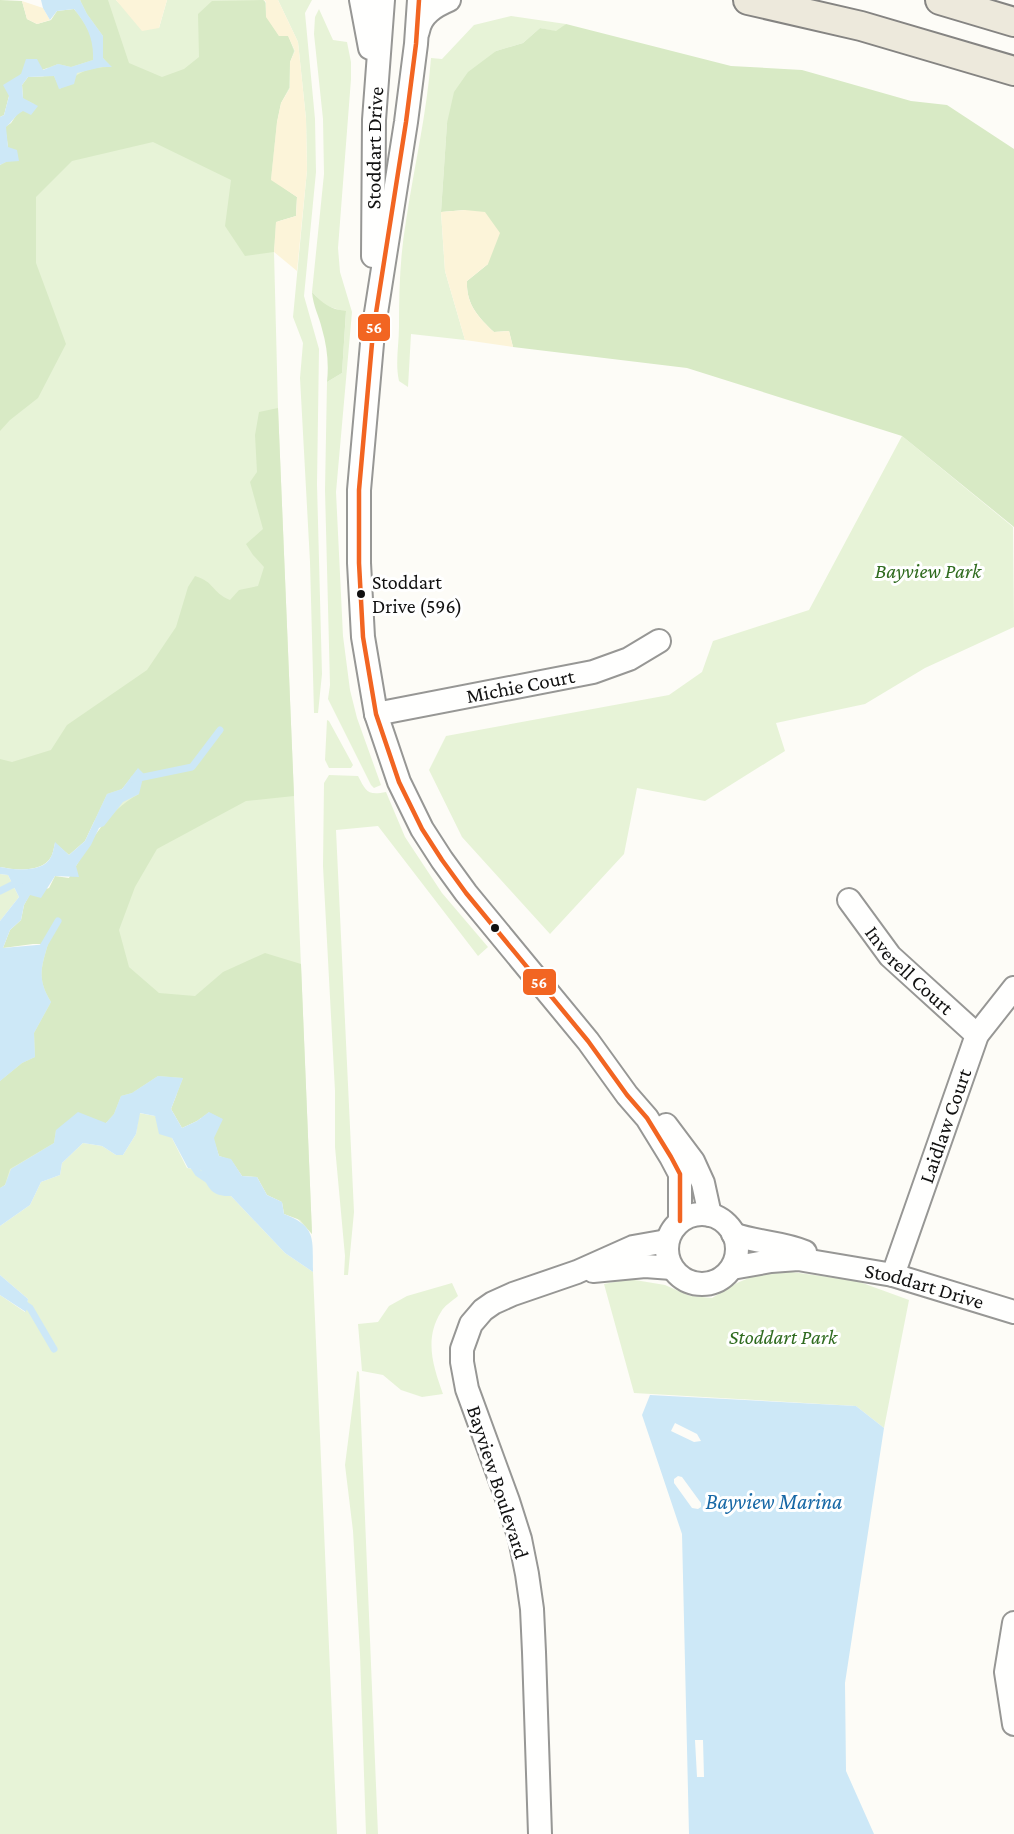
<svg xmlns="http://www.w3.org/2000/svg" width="1014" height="1834" font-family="'Crimson Pro',serif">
<rect width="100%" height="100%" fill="#fdfcf7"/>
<!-- green -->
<path fill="#e7f3d7" d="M 81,0 L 116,0 L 122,6 L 159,28 L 167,0 L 264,0 L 288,36 L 295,51 L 290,62 L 290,88 L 281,103 L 277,122 L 276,147 L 282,186 L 274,252 L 278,408 L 312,1234 L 178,1094 L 55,1143 L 0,1189 L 0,1081 L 69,878 L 138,769 L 96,820 L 0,868 L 0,166 Z
M 278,0 L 312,0 L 305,13 L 315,119 L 316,172 L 304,296 L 319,349 L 317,484 L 322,674 L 318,713 L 314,713 L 310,562 L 300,378 L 303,343 L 293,317 L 307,170 L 306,119 L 298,42 Z
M 319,9 L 333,40 L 347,42 L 351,62 L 351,79 L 338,248 L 340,272 L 352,312 L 336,492 L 343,636 L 350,690 L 357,718 L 381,785 L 374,788 L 371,785 L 328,699 L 330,685 L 325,490 L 327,382 L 342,373 L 346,312 L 324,305 L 312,292 L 324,174 L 323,119 L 314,34 L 315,17 Z
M 511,16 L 566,24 L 558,32 L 540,28 L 523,43 L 496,51 L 447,123 L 441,212 L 445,271 L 465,340 L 411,334 L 408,387 L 399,381 C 395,363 399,345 399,326 C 399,291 400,256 406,221 C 414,167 427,113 431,58 L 442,59 L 474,25 Z
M 902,436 L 1013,527 L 1014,627 L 925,668 L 865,704 L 776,723 L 785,751 L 705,801 L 637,788 L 624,854 L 550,934 L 462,837 L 429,770 L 446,736 L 669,695 L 702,672 L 713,641 L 809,610 Z
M 327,720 L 329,721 L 353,765 L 351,768 L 329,768 L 325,760 Z
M 329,775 L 358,776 C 366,791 367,796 386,792 L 405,837 L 442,893 L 488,947 L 478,956 L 378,826 L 336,830 L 354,1212 L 348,1275 L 344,1275 L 345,1256 L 335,1147 L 335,1091 L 323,866 L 324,783 Z
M 0,874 L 8,875 L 19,897 L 0,921 Z
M 139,1113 L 155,1116 L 172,1138 L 187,1168 L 201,1170 L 231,1196 L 285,1253 L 313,1272 L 337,1834 L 0,1834 L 0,1295 L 25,1312 L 28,1299 L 0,1275 L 0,1226 L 30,1205 L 41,1182 L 60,1175 L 62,1163 L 83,1143 L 102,1146 L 116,1155 L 123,1155 L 136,1134 Z
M 770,1269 L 857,1281 L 909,1300 L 884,1428 L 856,1406 L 634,1393 L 604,1284 L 629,1279 L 665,1285 L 690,1296 L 712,1298 L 737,1283 Z
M 452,1283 L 458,1296 C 452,1301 444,1306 441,1312 C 424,1339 433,1366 443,1394 L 422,1397 L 401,1390 L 383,1375 L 362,1371 L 358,1324 L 378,1322 L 389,1306 L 407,1296 Z
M 357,1371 L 359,1372 L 378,1834 L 366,1834 L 360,1654 L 353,1531 L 345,1465 Z"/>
<!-- forest -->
<path fill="#d8eac5" d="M 0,0 L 22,1 L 27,19 L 37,24 L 51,20 L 57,11 L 74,9 C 88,27 95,37 93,60 L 71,67 L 58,64 L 42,70 L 21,74 L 9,96 L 4,115 L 0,117 Z
M 80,0 L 108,0 L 129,63 L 162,77 L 184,69 L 199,57 L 198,14 L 212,1 L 263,0 L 265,2 L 266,16 L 279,36 L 288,35 L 294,51 L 290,62 L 289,88 L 281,103 L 277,122 L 271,179 L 297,197 L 296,216 L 276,222 L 274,252 L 245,256 L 225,226 L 231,180 L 153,142 L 72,161 L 36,197 L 36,263 L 66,344 L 38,398 L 10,420 L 0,431 L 0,165 L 6,162 L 8,147 L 5,127 L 11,123 L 17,114 L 34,104 L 23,99 L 22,85 L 28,77 L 54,76 L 60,89 C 77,73 86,67 111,67 L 103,58 L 103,36 L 87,14 Z
M 566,24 L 731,66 L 802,70 L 911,101 L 947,105 L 1014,149 L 1014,527 L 902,436 L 687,368 L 513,347 L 509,331 L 494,332 C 478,317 466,304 467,281 L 488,264 L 465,210 L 441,212 L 447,123 L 454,92 L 468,72 L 496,51 L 523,43 L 540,28 L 556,31 Z
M 312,292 C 323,304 330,309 346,311 L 342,373 L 327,382 C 329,364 327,346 322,329 C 319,316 313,306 312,292 Z
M 278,408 L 294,796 L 246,801 L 157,849 L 135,887 L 119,930 L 129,967 L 159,993 L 195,996 L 223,972 L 265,953 L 301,964 L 312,1234 L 300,1220 L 284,1214 L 282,1202 L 267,1195 L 257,1177 L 242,1176 L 231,1160 L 219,1156 L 213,1138 L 209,1112 L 197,1121 L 182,1128 L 171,1109 L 183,1078 L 158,1076 L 132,1093 L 121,1096 L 114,1114 L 106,1123 L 56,1130 L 54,1143 L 10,1169 L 5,1185 L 0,1188 L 0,1081 L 22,1063 L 35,1057 L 34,1033 L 51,1002 C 37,979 41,969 48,944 L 33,944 L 3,948 L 10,930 L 21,920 L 24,905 L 30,894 L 49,888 L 55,876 L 69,878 C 88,846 105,812 139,794 L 138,769 L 122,789 L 107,794 L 85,841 L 69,855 L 55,843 C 54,847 53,854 51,857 C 42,873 15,870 0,867 L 0,759 L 12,762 L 51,750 L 67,725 L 147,670 L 176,627 L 188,587 L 195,576 C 215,582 211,592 230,600 L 239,590 L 258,586 L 264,567 L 253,555 L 246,544 L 263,529 L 250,482 L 257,472 L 255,435 L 259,412 Z"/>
<!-- sand -->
<path fill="#fcf4d9" d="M 116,0 L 167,0 L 159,28 L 142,31 Z
M 264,0 L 278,0 L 298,42 L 306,119 L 307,170 L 297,271 L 274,252 L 276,222 L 296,216 L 297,197 L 271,180 L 277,122 L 281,103 L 290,88 L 290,62 L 295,51 L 288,36 L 279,36 L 266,17 L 266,2 Z
M 22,1 L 43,8 L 50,20 L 37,24 L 27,19 Z
M 465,210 L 485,212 L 500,233 L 488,264 L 467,281 C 466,304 478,317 494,332 L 509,331 L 513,347 L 465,340 L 445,271 L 441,212 Z"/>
<!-- water -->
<path fill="#cde8f7" d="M 41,0 L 80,0 L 87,14 L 103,36 L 103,58 L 112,67 L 102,67 L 77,73 L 74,84 L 59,89 L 54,76 L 28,77 L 22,85 L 23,98 L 38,106 L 31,115 L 23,111 C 15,115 12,122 6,127 L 8,147 L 17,150 L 19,161 L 6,162 L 0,165 L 0,117 L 4,115 L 9,96 L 3,85 L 21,74 L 26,59 L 37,59 L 43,70 L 58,64 L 71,67 L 93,60 C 94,39 87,25 74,9 L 57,11 L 50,20 L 43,8 Z
M 138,768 L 144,774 L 139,794 L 123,802 L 104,826 L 99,828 L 91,845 L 76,866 L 79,877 L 55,876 L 41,898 L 30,895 L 24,905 L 21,920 L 10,930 L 3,948 L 48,944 C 41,968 37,979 51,1002 L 34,1033 L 35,1057 L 22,1063 L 0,1081 L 0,921 L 19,897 L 8,875 L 0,874 L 0,867 C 15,870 43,873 51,857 C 53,853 54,847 55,842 L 69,855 L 85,841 L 107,794 L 122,789 Z
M 158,1076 L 183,1078 L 171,1109 L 182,1128 L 197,1121 L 209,1112 L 223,1119 L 214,1138 L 219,1156 L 231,1159 L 242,1176 L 257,1177 L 267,1195 L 282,1202 L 284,1214 C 318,1227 312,1240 313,1272 L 285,1253 L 231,1196 C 211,1197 207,1187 201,1170 L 188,1168 L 172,1138 L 159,1134 L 155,1116 L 140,1113 L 136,1134 L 123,1155 L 116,1155 L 102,1146 L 83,1143 L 62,1163 L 60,1175 L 41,1182 L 30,1205 L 0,1226 L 0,1188 L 5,1185 L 11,1169 L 54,1143 L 56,1130 L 78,1112 L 106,1123 L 114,1114 L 121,1096 L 132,1093 Z
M 0,1275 L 28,1299 L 26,1312 L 0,1295 Z
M 650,1395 L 856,1406 L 884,1428 L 845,1683 L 846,1771 L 874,1834 L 689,1834 L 682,1534 L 642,1415 Z"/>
<!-- pier -->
<path fill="#fdfcf7" d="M 675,1423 L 697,1434 L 701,1441 L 694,1442 L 671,1431 Z
M 678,1476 L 682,1477 L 701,1503 L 701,1507 L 698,1509 L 692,1508 L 674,1483 L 674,1479 Z
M 695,1740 L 703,1740 L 704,1777 L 697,1777 Z"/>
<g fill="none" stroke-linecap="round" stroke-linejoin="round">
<!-- stream -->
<path stroke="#cde8f7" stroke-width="7" d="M 134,779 L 192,767 L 220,730
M 0,891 L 20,881
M 41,950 L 58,921
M 191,1162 L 198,1173 L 210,1181
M 21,1302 L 30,1308 L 54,1349"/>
<defs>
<g id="minor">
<path d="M 361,0 L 370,48"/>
<path d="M 419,0 L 416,44 L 406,122 L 373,332 L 359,490 L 359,563 L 363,637 L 376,714 L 399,782 L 422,829 L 442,860 L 466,893 L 588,1041 L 627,1095 L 647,1118 L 671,1157 L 680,1174 L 680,1221"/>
<path d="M 418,31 C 421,14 435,6 449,0"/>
<path id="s1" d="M 373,256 L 374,120 L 383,0"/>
<path id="s2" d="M 376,714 L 593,672 L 629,659 L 659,641"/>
<path id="s3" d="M 849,900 L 890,956 L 977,1035"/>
<path d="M 666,1125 L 693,1161 L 703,1183 L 710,1215"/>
<circle cx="702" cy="1249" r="35"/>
<path d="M 733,1234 C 757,1243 782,1242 805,1252"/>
<path id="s4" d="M 732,1268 L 771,1261 L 798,1259 L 893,1275 L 1014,1312"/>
<path d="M 593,1271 L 645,1266 L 672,1268"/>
<path id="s5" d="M 893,1275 L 977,1035 L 1014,988"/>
<path d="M 1014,1623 L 1006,1672 L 1014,1724"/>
<path d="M 540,1834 L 534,1652 L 532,1609 L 527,1574 L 520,1539 L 508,1501 L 467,1389 L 462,1362 L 462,1349 L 471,1324 L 483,1310 L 493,1303 L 513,1294 L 577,1272 L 633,1247 L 667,1241"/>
</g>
<path id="major" d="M 748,0 L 861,26 L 1014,71
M 940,0 L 1014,22"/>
</defs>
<!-- minor casing -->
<use href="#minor" stroke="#979795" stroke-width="26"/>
<!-- major casing -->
<use href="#major" stroke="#858482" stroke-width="32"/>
<!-- minor -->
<use href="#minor" stroke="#fffffe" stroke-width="22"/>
<!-- major -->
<use href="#major" stroke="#ede9dc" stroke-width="28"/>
<defs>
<path id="bus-1" d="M 419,0 L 416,44 L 406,122 L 373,332 L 359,490 L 359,563 L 363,637 L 376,714 L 399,782 L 422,829 L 442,860 L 466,893 L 588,1041 L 627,1095 L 647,1118 L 671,1157 L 680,1174 L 680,1221"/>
</defs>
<!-- bus-1 casing -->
<use href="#bus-1" stroke="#fff" stroke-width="9"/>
<!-- bus-1 -->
<use href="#bus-1" stroke="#f26522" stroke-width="4.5"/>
</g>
<!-- markers -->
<g fill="#111" stroke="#fff" stroke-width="2">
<circle cx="361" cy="594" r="5"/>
<circle cx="495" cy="928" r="5"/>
</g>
<g text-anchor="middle" stroke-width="6" stroke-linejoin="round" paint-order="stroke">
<!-- bus labels -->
<g font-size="20" fill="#111" stroke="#fff" text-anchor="start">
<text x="372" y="589">Stoddart<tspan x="372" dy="24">Drive (596)</tspan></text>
</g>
<!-- street labels -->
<g font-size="21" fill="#111" stroke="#fff">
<text dy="7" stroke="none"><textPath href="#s1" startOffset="108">Stoddart Drive</textPath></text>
<text dy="7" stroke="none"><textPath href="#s2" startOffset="147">Michie Court</textPath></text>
<text dy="7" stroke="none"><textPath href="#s3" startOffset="93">Inverell Court</textPath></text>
<text dy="7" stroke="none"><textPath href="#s5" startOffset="158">Laidlaw Court</textPath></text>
<text dy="7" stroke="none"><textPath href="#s4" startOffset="196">Stoddart Drive</textPath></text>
<text transform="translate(498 1482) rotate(72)" y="7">Bayview Boulevard</text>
</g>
<!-- park labels -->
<g font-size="21" font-style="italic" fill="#2f6b1f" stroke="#fff">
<text x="928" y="578">Bayview Park</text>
<text x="783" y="1344">Stoddart Park</text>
</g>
<!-- water labels -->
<g font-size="22" font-style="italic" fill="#1768a6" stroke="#fff">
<text x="774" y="1509">Bayview Marina</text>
</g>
</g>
<g stroke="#fff" stroke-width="2">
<rect x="357" y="313" width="34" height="29" rx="6" fill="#f26522"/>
<rect x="522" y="968" width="35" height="28" rx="6" fill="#f26522"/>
</g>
<g font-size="16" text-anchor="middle" font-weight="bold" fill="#fff">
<text x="374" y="333">56</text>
<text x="539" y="988">56</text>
</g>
</svg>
